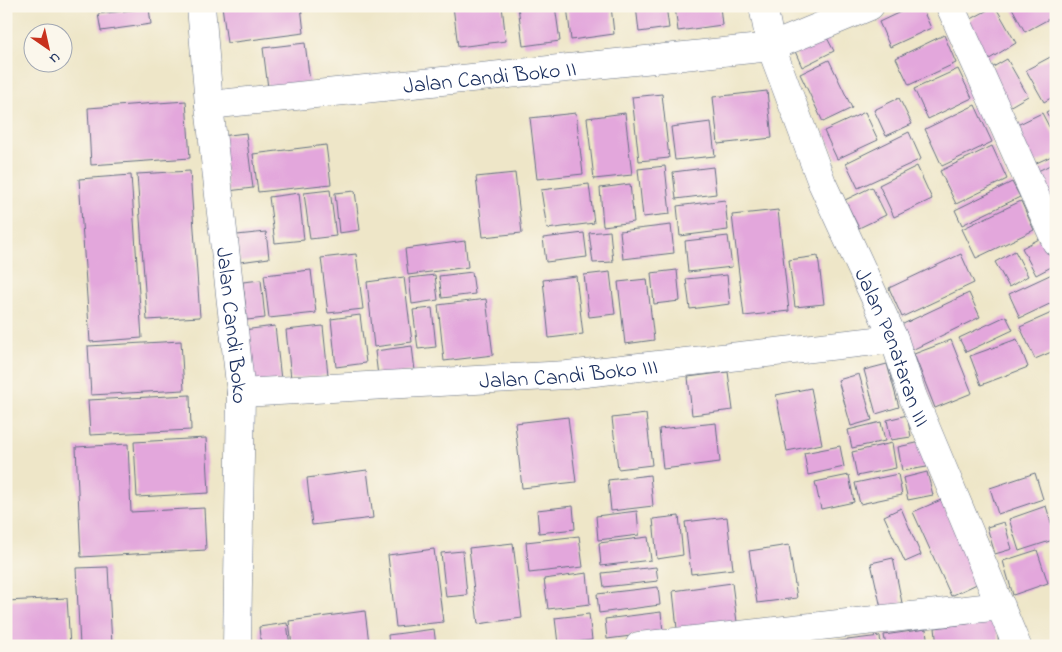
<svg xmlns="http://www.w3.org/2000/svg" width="1062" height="652" font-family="'Indie Flower',sans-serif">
<rect width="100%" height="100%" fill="#fbf7ec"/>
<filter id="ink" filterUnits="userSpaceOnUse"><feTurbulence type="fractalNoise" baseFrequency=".02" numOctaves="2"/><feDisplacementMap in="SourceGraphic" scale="10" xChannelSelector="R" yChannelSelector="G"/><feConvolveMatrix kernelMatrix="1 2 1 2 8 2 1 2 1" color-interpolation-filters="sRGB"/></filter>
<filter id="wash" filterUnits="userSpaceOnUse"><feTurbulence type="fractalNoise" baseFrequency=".0096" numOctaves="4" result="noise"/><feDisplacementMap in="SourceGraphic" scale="20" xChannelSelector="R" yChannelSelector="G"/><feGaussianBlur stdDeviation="1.12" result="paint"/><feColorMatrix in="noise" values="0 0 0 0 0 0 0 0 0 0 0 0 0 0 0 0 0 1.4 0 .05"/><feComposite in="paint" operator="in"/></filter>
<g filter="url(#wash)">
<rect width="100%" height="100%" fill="#eee6c8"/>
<g id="blocks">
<!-- building -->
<path fill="#e3a7dc" d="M 222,6 L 301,6 L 304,33 L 227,43 Z
M 453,6 L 502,6 L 506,41 L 458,47 Z
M 518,6 L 555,6 L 560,41 L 523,46 Z
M 567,6 L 611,6 L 614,34 L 571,40 Z
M 636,6 L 666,6 L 669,28 L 639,32 Z
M 675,6 L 720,6 L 722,25 L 678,31 Z
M 913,6 L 921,6 L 931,28 L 890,47 L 879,22 Z
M 995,6 L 1016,43 L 986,61 L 964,23 Z
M 1011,6 L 1056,6 L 1056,15 L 1025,32 Z
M 149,8 L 151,24 L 101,31 L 98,14 Z
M 825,34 L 834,51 L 802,67 L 794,49 Z
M 944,35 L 956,63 L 909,85 L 896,58 Z
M 305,43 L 310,82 L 268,88 L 263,48 Z
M 1056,54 L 1056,95 L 1044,102 L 1026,70 Z
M 1007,59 L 1028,96 L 1009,107 L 988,70 Z
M 829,60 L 852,108 L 823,122 L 800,74 Z
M 958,69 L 972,98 L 928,119 L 914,89 Z
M 767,91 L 772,138 L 718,144 L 713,97 Z
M 662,94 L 669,158 L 639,161 L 632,97 Z
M 899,98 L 912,124 L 886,136 L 874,110 Z
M 186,101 L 190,158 L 91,165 L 88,108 Z
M 975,105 L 992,142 L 942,166 L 925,129 Z
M 1056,107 L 1056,128 L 1046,112 Z
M 865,112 L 878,140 L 837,159 L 824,131 Z
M 576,113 L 583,174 L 537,179 L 530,118 Z
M 625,113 L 632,175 L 594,179 L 587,118 Z
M 1042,113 L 1056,140 L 1056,154 L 1032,165 L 1013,127 Z
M 711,122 L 715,156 L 675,160 L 671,127 Z
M 909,132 L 921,159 L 858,188 L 846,163 Z
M 246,133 L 253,188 L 228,191 L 221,136 Z
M 326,145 L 331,184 L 258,192 L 253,154 Z
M 992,146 L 1007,179 L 956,204 L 940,171 Z
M 1056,162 L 1056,218 L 1032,174 Z
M 665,166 L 670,214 L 643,217 L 638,169 Z
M 917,166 L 932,199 L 894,217 L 879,185 Z
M 713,167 L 716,194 L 676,199 L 673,172 Z
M 190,171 L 200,317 L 147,320 L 137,174 Z
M 515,173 L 522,233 L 483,237 L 476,177 Z
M 131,175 L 142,338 L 90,342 L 79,179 Z
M 1012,182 L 1020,197 L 962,225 L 955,210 Z
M 589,184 L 594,223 L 547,229 L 541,190 Z
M 630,184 L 634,222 L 603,226 L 600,188 Z
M 872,187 L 886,215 L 859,228 L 845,200 Z
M 330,190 L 336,236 L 310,239 L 304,193 Z
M 355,191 L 360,230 L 339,233 L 335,193 Z
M 299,193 L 304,240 L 275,243 L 269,197 Z
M 725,200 L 728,230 L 680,236 L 677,206 Z
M 1021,201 L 1034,230 L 976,258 L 962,229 Z
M 778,210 L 789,311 L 744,316 L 732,215 Z
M 671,225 L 674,253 L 623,259 L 620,231 Z
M 610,231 L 613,262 L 593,263 L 589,233 Z
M 266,232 L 269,258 L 240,262 L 237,235 Z
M 584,233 L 587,257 L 546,262 L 543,238 Z
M 728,236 L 732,267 L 688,272 L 685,241 Z
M 1041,238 L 1055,265 L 1036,275 L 1022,248 Z
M 465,241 L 468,267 L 408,275 L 405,249 Z
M 1015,251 L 1028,276 L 1009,287 L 995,262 Z
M 356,254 L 363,309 L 328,313 L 321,258 Z
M 961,254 L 974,283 L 902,317 L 889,288 Z
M 818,256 L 824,304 L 795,307 L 789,260 Z
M 311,270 L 316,313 L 269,318 L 264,275 Z
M 677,270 L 680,301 L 654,304 L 651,273 Z
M 472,272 L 475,294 L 442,298 L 439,276 Z
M 610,272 L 615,314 L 589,317 L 584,275 Z
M 1054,273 L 1056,277 L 1056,301 L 1020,318 L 1009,294 Z
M 435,275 L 438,300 L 412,304 L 409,278 Z
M 727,275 L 730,304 L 690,309 L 686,279 Z
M 576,276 L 583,334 L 549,338 L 543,280 Z
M 404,277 L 412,342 L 374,347 L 367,282 Z
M 647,279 L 654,340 L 625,344 L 618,282 Z
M 261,280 L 265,318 L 247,320 L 243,282 Z
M 969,293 L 980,317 L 912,350 L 901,325 Z
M 486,299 L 493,355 L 444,361 L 438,305 Z
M 432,308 L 436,347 L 418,349 L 413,310 Z
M 1056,311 L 1056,350 L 1035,359 L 1020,327 Z
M 360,315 L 366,363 L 336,367 L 331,319 Z
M 1006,316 L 1013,330 L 966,352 L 959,338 Z
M 275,326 L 281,380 L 249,384 L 243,330 Z
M 323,326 L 328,375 L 291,379 L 286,330 Z
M 1017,339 L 1028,367 L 981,385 L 970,356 Z
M 951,340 L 972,393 L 935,408 L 914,354 Z
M 181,341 L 184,390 L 91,395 L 88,346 Z
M 412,346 L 415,371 L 378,376 L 375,351 Z
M 887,364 L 899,407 L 876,414 L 864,370 Z
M 728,372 L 733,410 L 692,415 L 688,377 Z
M 859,374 L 872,420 L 851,426 L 838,380 Z
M 811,388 L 822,444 L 787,451 L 776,395 Z
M 190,395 L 191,430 L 90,435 L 88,400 Z
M 646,414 L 652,465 L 618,469 L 612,418 Z
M 907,415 L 911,437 L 891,440 L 887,420 Z
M 568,417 L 576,482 L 522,488 L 515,423 Z
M 881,422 L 885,441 L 852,448 L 848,430 Z
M 716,423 L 720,462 L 663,469 L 659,429 Z
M 206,438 L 209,493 L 137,497 L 134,442 Z
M 921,442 L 927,467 L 902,471 L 898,447 Z
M 892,443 L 896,468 L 857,476 L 852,452 Z
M 128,444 L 131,512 L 204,508 L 206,550 L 81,557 L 76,447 Z
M 840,446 L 844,467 L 808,475 L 804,453 Z
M 367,470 L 373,518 L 312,525 L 307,478 Z
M 927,472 L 933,495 L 908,500 L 903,478 Z
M 1035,473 L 1043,499 L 998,514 L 990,488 Z
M 898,474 L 902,495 L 860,504 L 855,483 Z
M 650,475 L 653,506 L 611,511 L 608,480 Z
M 849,475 L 854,502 L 821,509 L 815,482 Z
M 941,500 L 979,583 L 951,596 L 913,512 Z
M 573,506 L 575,529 L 539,533 L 537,510 Z
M 1046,506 L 1056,539 L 1019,551 L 1009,519 Z
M 901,508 L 921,555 L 905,562 L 884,516 Z
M 637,511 L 639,535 L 598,540 L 596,516 Z
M 679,516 L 683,555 L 657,559 L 653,519 Z
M 727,517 L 733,569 L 691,574 L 685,522 Z
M 1004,522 L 1012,549 L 995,554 L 987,527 Z
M 579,536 L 583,567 L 529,573 L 526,542 Z
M 648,537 L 651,560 L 601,566 L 599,543 Z
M 513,543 L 522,618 L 478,624 L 469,548 Z
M 789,545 L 797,598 L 757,603 L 749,551 Z
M 434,549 L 443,622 L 396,627 L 388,555 Z
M 1037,550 L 1048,583 L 1013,595 L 1003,561 Z
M 463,551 L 467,595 L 446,597 L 441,553 Z
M 893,558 L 902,603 L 881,608 L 871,563 Z
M 108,567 L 112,646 L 80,646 L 76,568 Z
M 656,567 L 658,581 L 604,587 L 602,573 Z
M 587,573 L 590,604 L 548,609 L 544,579 Z
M 732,583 L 737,622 L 677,629 L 673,591 Z
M 658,587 L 660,605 L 599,613 L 597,594 Z
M 67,598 L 70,646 L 6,646 L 6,601 Z
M 365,611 L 369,643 L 342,646 L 292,646 L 289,621 Z
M 661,612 L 663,632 L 607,639 L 605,619 Z
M 589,614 L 592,640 L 558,644 L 555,618 Z
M 996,620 L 999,646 L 937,646 L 935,628 Z
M 287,623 L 290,646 L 261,646 L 259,627 Z
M 434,629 L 436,646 L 389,646 L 388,635 Z
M 926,629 L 928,646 L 886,646 L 884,635 Z
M 880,636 L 881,646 L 814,646 L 814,644 Z"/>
</g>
</g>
<g filter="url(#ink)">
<use href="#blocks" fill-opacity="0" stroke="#656f83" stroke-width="1"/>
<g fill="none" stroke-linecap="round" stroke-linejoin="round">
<defs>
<g id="minor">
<path id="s1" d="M 201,6 L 209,105 L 241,393 L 237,646"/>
<path id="s2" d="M 763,6 L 771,47 L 822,183 L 894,339 L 913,397 L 1017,646"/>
<path d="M 950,6 L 1056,242"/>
<path id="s3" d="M 209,105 L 771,47 L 870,6"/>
<path id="s4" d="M 241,393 L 567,375 L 894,339"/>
<path d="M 639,646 L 1001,606"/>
</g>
</defs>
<!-- minor casing -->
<use href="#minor" stroke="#656f83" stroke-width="29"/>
<!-- minor -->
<use href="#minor" stroke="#fff" stroke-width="28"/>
</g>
</g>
<g text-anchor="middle" stroke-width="5" stroke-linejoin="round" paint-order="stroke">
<!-- street labels -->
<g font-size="22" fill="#1b2f5e" stroke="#fbf7ec">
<text dy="8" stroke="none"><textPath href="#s3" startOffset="282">Jalan Candi Boko II</textPath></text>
<text dy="8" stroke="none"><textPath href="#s1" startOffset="321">Jalan Candi Boko</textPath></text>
<text dy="8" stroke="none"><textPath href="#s2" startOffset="366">Jalan Penataran III</textPath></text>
<text dy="8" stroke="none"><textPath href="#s4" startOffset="328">Jalan Candi Boko III</textPath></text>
</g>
</g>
<!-- margin -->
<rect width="1062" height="652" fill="none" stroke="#fbf7ec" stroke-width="25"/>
<!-- north arrow -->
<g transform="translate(48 48) rotate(146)"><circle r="24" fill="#fbf7ec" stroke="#a1a7b3"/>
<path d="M0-4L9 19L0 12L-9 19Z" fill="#c8321e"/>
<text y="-8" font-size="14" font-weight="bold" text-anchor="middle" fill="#1b2f5e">U</text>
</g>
</svg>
